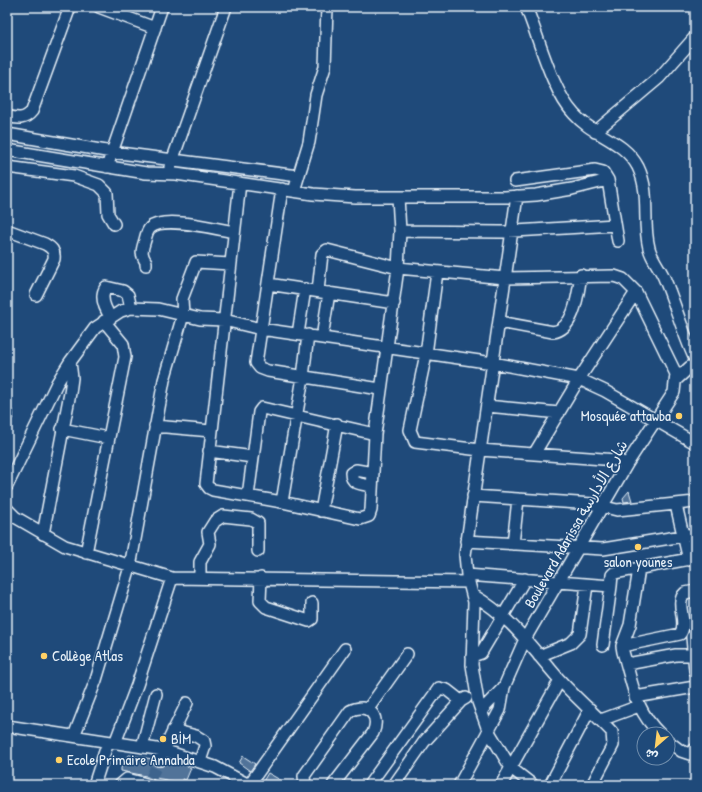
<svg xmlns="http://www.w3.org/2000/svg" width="702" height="792" font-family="'Patrick Hand','Playpen Sans Arabic',sans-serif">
<rect width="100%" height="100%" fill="#1f4a7a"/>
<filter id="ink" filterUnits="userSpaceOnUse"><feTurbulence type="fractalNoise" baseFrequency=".025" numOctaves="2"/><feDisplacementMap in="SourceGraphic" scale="8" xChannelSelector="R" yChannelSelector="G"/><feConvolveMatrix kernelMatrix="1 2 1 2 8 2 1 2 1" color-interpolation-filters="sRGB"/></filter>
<g filter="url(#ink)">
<!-- building -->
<path fill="#517399" stroke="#e8f1f8" d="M 629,491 L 632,501 L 624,502 L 623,498 Z
M 129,755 L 152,759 L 153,764 L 156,766 L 163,766 L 166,761 L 181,763 L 191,768 L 186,780 L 182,779 L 181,783 L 121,771 L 121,768 Z
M 243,756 L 255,764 L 250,771 L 239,763 Z
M 268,773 L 282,781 L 279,785 L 265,785 L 262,783 Z"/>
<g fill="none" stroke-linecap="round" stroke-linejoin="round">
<!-- minor-tunnel -->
<path stroke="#3d638d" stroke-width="11" stroke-dasharray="11 5.5" stroke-linecap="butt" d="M 151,778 L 159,760"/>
<defs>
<path id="minor" d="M 99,7 L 155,28
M 526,7 C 539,38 552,91 574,114 C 593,136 624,140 638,167 C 651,194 642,221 649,248 C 652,260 661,269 665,280 C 676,306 683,334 695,359
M 7,116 C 17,119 25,120 32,111 L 70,7
M 595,132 L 659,78 L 695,37
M 7,134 L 112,152 L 298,176
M 7,150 L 146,173 L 176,174 L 313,194 L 355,197 L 505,197 L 536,195 L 572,189 L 608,180
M 7,167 L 74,176 L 99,185 L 107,193 L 108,214 L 114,224
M 107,167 L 162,7
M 170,167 L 226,7
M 515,181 L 595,170 L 603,172 L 608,180 L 618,241
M 240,183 L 206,484 L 209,488 L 213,490 L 282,502 L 360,519 L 369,516 L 371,510 L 375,434 L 398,268 L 400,231 L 398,197
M 282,189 L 256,363 L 260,368 L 268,371 L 380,389
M 294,191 L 309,142 L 316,95 L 325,67 L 327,7
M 517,196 L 465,555 L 467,575 L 474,602 L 472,665 L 478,702 L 488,730 L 511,768 L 533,785
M 7,230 L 45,244 C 52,248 55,251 54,259 L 36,295
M 400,231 L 500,232 L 615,225
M 146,265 L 146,262 C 140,253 142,250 145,240 C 146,236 147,231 150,228 C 164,215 216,229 234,232
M 437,272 L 426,354 L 410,430 L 415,442 L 480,450 L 617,460 L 627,464
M 268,284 L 394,303
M 318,291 L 322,254 L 327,250 L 398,268 L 505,278 L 614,276 L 623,279 L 636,292 L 676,374 L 674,392 L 627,464 L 525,639 L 504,687 L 500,710 L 459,785
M 111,318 C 105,309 99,297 106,287 L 123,291 L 128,295 L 131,308
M 499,322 L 553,332 C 575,329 578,293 581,275
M 298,334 L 305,289
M 322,338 L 329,293
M 677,379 L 690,367
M 487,406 L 559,413
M 7,415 L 7,414
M 155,426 L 211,431
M 62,429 L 108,438
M 209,451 L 253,457
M 534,454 L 579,379 L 636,292
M 7,486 L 57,383 L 70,362
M 372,486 C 363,484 351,485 351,473 L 356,470 L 373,473
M 248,496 L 259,412 L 262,408 L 375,434
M 473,496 L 593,504 L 617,510 L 695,502
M 282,502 L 303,377 L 308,335
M 676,505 L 689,560
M 7,509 L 15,517 L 65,546 L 172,578 L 469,582
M 321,511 L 337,424
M 43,534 L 70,393 L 72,378 L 70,362 L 95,328 L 121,311 L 131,308 L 158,309 L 200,319 L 224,320 L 261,329 L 493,363 L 579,379 L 605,391 L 695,443
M 466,541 L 603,549 L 695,534
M 513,544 L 518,499
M 86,553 L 125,357 L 123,344 L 104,321
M 639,569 L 630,625 L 622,646 L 623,652 C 633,684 634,709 660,734
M 467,575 L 611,586 L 612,575 L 614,573 L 695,558
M 200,578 L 200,562 L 210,544 L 208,532 L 215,521 L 223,516 L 251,519 L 258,523 L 258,551
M 261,578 L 260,601 L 266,607 L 309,621 L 312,619 L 312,603
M 473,595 C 511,617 530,646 558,678 C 575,697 595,714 612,732 L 613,745 L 592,785
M 692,637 L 695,671
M 603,645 L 611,586
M 622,646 L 680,634 C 689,623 674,603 685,593 L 695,591
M 472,656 L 481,653 L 525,579
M 539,656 L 571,643 L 580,634 L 587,585
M 627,664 L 676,655 L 693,655
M 635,697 L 695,687
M 368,709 L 407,654
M 481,711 L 504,687
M 601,720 L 639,706
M 7,726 L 163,750 L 215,767 L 249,785
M 173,730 L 196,736 L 204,741 L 205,746 L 200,761
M 74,736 L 96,680 L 130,567 L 164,380 L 183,315 L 182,299 L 196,262 L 230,264
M 668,741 L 681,751 L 690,754 L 695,749
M 115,743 L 137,685 L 172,578
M 142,747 L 156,694
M 159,760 L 187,703
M 94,785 L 108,742
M 120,785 L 127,779 L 150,785
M 249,785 L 345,649
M 305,785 L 304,776 L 350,711 C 367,702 381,715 373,733 L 333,785
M 369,785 L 439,688 L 447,690 L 461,701
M 394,785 L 424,742 L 461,701 L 466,698
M 501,785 L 560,680
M 550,785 L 590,709"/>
</defs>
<!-- minor casing -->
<use href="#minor" stroke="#e8f1f8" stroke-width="14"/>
<!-- minor -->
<use href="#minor" stroke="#1f4a7a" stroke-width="11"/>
</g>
</g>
<!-- markers -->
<g fill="#ffd166" stroke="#1f4a7a" stroke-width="1.5">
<circle cx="679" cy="416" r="4"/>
<circle cx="638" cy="547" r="4"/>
<circle cx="44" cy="656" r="4"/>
<circle cx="163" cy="739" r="4"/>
<circle cx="59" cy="760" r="4"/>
</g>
<g text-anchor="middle" stroke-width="3" stroke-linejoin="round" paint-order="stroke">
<!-- poi labels -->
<g font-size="15" fill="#e8f1f8" stroke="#1f4a7a" text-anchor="start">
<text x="671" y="421" text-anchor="end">Mosquée attawba</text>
<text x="638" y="567" text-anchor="middle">salon younes</text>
<text x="52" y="661">Collège Atlas</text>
<text x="171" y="744">BİM</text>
<text x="67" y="765">Ecole Primaire Annahda</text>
</g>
<!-- street labels -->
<g font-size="15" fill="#e8f1f8" stroke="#1f4a7a">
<text transform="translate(576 524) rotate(-60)" y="5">Boulevard Adarissa شارع الأدارسة</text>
</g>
</g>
<!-- margin -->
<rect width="702" height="792" fill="none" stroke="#1f4a7a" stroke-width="24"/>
<rect x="12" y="12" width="678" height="768" fill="none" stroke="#e8f1f8" stroke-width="1.5" filter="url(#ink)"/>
<!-- north arrow -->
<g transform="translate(656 746) rotate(208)"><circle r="19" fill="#1f4a7a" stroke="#6f8dac"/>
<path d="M0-3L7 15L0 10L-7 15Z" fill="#ffd166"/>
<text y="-6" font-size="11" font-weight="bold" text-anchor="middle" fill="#e8f1f8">ش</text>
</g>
</svg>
